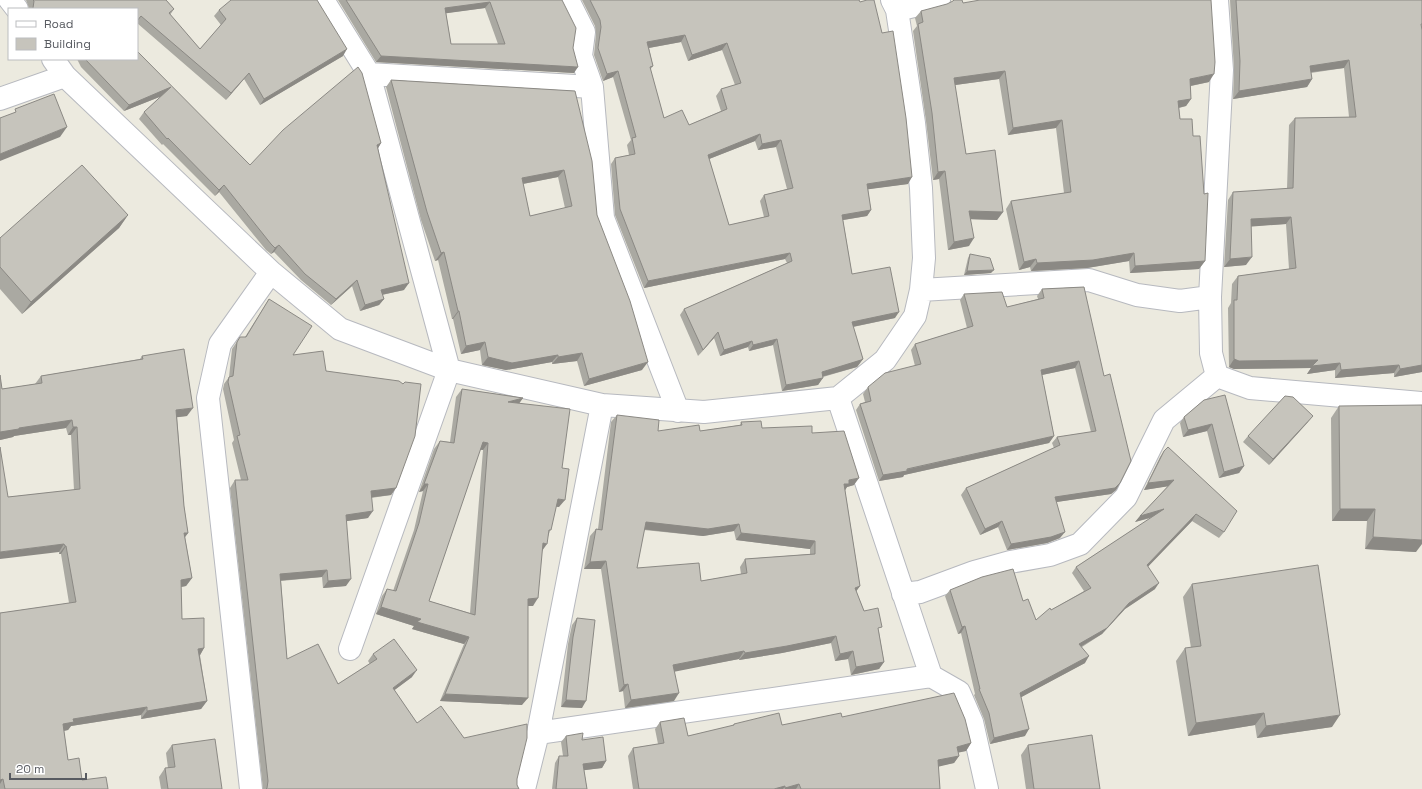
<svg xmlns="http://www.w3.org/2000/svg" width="1422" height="789" font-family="'Space Grotesk',sans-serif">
<rect width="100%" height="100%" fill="#eceadf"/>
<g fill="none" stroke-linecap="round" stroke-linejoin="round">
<defs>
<path id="minor" d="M 10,0 L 17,9
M 323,0 L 369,74 L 449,370 L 350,649
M 568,0 L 584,32 L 581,56 L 592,87 L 603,218 L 678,411
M 897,10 L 939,0
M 53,59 L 65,76 L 271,272 L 340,329 L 449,370 L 602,405 L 704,412 L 838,398 L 885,360 L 915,316 L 921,290 L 924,258 L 921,188 L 914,123 L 897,10 L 892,0
M 369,74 L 592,87
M 0,99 L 65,76
M 921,290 L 1089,280 L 1137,295 L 1180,301 L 1210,297
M 1217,376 L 1211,353 L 1210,297 L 1222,70 L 1217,0
M 1217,376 L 1250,388 L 1422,403
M 838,398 L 931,676
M 903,594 L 920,592 L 974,572 L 1010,562 L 1050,555 L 1080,544 L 1126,497 L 1164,420 L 1217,376
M 538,733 L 931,676 L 959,692 L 972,722 L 987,789
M 251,789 L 208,398 L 220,344 L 271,272
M 524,789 L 538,733 L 602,405"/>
</defs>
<!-- minor casing -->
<use href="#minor" stroke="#b7b9bf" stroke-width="24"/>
<!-- minor -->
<use href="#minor" stroke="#fff" stroke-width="22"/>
</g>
<!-- wall -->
<path fill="#aaa9a2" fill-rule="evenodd" d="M 26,0 L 166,0 L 174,9 L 170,15 L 200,49 L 221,25 L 214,16 L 219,10 L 343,56 L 260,105 L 244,79 L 226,100 L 137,23 L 137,9 L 29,9 L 29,8 Z
M 338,0 L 562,0 L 573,48 L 574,73 L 376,62 ZM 485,8 L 498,44 L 451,44 L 446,13 Z
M 582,0 L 859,0 L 908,184 L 868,189 L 871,210 L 867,216 L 843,220 L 852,274 L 895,318 L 853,327 L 863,359 L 857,367 L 823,377 L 818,385 L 782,391 L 773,345 L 749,351 L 748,347 L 720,356 L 714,338 L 698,356 L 680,315 L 684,309 L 787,263 L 785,259 L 644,288 L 615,215 L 611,164 L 615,158 L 629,155 L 627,145 L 631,140 L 613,77 L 603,81 L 594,55 L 596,34 L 595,26 ZM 681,42 L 688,61 L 722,50 L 735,85 L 721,89 L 716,96 L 721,111 L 689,125 L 664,118 L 650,70 L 653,66 L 649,48 ZM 755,141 L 758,150 L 776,147 L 787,189 L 764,195 L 760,201 L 764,217 L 729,225 L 709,159 Z
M 1230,0 L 1422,0 L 1422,372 L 1394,377 L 1394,373 L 1335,378 L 1335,370 L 1307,374 L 1311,368 L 1234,369 L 1229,367 L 1228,308 L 1231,303 L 1232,284 L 1238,276 L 1289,269 L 1286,224 L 1251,226 L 1246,265 L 1224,267 L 1228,200 L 1233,192 L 1287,189 L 1289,125 L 1295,118 L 1349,117 L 1344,68 L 1311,73 L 1312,79 L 1307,87 L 1233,99 L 1234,69 Z
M 963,3 L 1209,82 L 1191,86 L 1191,99 L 1186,106 L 1179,108 L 1180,119 L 1193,136 L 1205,261 L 1199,269 L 1130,273 L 1129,261 L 1087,268 L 1031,271 L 1030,267 L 1019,270 L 1006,209 L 1011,201 L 1064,193 L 1056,128 L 1008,135 L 999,79 L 955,85 L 966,154 L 1003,212 L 997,220 L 971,219 L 969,246 L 948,250 L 939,179 L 933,180 L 926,121 L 913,31 L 917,26 L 915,18 L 921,11 Z
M 77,59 L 137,59 L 250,165 L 381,143 L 378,148 L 404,290 L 382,295 L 384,299 L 379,305 L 360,311 L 352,286 L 331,305 L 301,280 L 274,252 L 271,254 L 266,250 L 219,192 L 215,196 L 163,144 L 162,145 L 139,119 L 144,112 L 162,96 L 124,111 L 81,67 Z
M 391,80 L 575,91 L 597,215 L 642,370 L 584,386 L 577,361 L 552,364 L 552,362 L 506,370 L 482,365 L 480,350 L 461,354 L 453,319 L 452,319 L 438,260 L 435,261 L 421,220 L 386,87 ZM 558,177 L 565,208 L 530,216 L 523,184 Z
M 128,215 L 119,228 L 22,314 L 0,289 L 0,238 Z
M 970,254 L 991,273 L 964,275 L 968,258 Z
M 1084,287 L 1120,483 L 1116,490 L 1111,494 L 1056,502 L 1060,538 L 1047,543 L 1007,550 L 998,527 L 980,535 L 961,495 L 966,488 L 1054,448 L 1052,443 L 1057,437 L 1091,432 L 1075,368 L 1042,375 L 1054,436 L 1049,443 L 904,475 L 903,477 L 879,481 L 856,410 L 860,404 L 865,402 L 863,394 L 868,387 L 915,366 L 911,350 L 915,344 L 967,328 L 960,300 L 964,294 L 1007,307 L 1038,299 L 1037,296 L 1042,289 Z
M 269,299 L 293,355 L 326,371 L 396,488 L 391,495 L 371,498 L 368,518 L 346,521 L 346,586 L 323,588 L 322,577 L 281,581 L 287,659 L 338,684 L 370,664 L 368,661 L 373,654 L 412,677 L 394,690 L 417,723 L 464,738 L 517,779 L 517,785 L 519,789 L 263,789 L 230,488 L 235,480 L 241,480 L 232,443 L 234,440 L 223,389 L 224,384 L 229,377 L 232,349 L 240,337 L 245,337 Z
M 142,356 L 187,416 L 177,417 L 184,506 L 188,533 L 185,537 L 192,578 L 186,586 L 181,587 L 182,619 L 204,648 L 200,655 L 207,701 L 201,709 L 141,719 L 141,715 L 71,726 L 68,730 L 64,731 L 68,760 L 82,780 L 108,789 L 0,789 L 0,613 L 69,603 L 61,554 L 59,554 L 59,552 L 8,497 L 74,490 L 71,435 L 68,435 L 66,428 L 14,436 L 13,437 L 0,440 L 0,375 L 2,389 L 35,384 L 41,376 L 140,359 Z
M 462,389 L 523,398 L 519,403 L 562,468 L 559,507 L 556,507 L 549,534 L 542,551 L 533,606 L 528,606 L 522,705 L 440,701 L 464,644 L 412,629 L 414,626 L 376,614 L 382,596 L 387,589 L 393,591 L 414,530 L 423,491 L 419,492 L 434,449 L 440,441 L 450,442 L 456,397 ZM 480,450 L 483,450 L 470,613 L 429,601 Z
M 1204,400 L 1244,466 L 1239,473 L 1219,478 L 1207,431 L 1183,437 L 1180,423 L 1184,417 Z
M 1339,406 L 1416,552 L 1365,549 L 1367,521 L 1332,521 L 1331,418 Z
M 617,415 L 658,431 L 700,431 L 740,425 L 741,422 L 762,428 L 812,433 L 854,485 L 847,487 L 845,490 L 860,586 L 856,591 L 864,611 L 879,632 L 884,662 L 879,669 L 851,675 L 848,659 L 835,661 L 831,643 L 782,653 L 739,660 L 739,659 L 674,671 L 674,701 L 625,708 L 623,691 L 619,692 L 601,569 L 584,569 L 590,536 L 596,529 L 598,529 L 611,422 ZM 644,530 L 703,536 L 734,531 L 736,540 L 810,549 L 810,554 L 745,559 L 740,567 L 741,574 L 701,581 L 637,568 Z
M 1308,422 L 1269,465 L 1243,442 L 1248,436 Z
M 1164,451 L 1224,532 L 1219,538 L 1192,521 L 1148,566 L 1155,589 L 1125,609 L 1102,634 L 1082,647 L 1085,663 L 1021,697 L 1025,736 L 990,744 L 984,719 L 974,695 L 975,694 L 961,633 L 958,634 L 945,596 L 950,590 L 1023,601 L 1036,620 L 1051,610 L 1084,591 L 1072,573 L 1076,567 L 1151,518 L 1135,522 L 1140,516 L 1168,486 L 1144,490 L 1160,457 Z
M 1192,584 L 1332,727 L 1257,738 L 1255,725 L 1188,736 L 1176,661 L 1185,648 L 1191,648 L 1183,597 Z
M 577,618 L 582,708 L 561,707 L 568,644 L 572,625 Z
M 842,717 L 971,743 L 966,751 L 958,752 L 959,756 L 954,763 L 938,766 L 940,789 L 633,789 L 628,756 L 633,748 L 658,744 L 655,729 L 660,722 L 688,736 L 732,726 L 734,724 L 782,725 Z
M 566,736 L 582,740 L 606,761 L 602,768 L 584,770 L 587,789 L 552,789 L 555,763 L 559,756 L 563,756 L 561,742 Z
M 172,745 L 222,789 L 161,789 L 159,777 L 165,768 L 168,768 L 166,753 Z
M 1028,745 L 1100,789 L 1026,789 L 1021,755 Z"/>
<!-- shaded-wall -->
<path fill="#8b8984" d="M 490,2 L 485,8 L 441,14 L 445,8 Z
M 685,35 L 681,42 L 643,49 L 647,42 Z
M 727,43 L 722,50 L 688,61 L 692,55 Z
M 347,49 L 343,56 L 260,105 L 264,99 Z
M 381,56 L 578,67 L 574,73 L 376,62 Z
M 1349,60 L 1344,68 L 1304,73 L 1310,66 Z
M 618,71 L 613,77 L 603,81 L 607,74 Z
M 1005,71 L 999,79 L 948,86 L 954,78 Z
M 249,73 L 244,79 L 226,100 L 231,93 Z
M 1214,74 L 1209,82 L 1185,87 L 1190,79 Z
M 1312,79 L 1307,87 L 1233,99 L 1239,91 Z
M 171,87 L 167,94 L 124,111 L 129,105 Z
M 1191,99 L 1186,106 L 1173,109 L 1178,101 Z
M 1062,120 L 1056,128 L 1008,135 L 1013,128 Z
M 67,127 L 60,137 L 0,161 L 0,154 Z
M 760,134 L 755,141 L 704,161 L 708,155 Z
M 781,140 L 776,147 L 758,150 L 762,144 Z
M 381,143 L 377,150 L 377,145 Z
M 564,170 L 558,177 L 517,185 L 522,178 Z
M 945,171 L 939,179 L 933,180 L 938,172 Z
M 912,177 L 908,184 L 863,190 L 867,184 Z
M 224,185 L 219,192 L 215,196 L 219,190 Z
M 871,210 L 867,216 L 837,221 L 842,215 Z
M 969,211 L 1003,212 L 997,220 L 964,219 Z
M 128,215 L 119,228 L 22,314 L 31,302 Z
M 1291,217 L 1286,224 L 1246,227 L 1251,219 Z
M 974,238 L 969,246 L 948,250 L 954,242 Z
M 279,245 L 274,252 L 271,254 L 275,248 Z
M 444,252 L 438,260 L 435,261 L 441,253 Z
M 790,253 L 785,259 L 644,288 L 648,281 Z
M 1134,253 L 1129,261 L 1087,268 L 1031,271 L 1037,263 Z
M 1252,257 L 1246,265 L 1224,267 L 1230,259 Z
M 1036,259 L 1030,267 L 1019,270 L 1024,262 Z
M 1205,261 L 1199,269 L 1130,273 L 1135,266 Z
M 994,270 L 991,273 L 964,275 L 967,271 Z
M 357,280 L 352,286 L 331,305 L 336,299 Z
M 409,283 L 404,290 L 376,296 L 381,290 Z
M 384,299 L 379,305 L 360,311 L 365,305 Z
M 458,311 L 459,311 L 453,319 L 452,319 Z
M 899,312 L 895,318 L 847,328 L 852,322 Z
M 718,332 L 714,338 L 698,356 Z
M 777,339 L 773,345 L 749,351 L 753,345 Z
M 752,341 L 748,347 L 720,356 L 724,350 Z
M 485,342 L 480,350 L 461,354 L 466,346 Z
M 582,353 L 577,361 L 552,364 L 558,357 Z
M 558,355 L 552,362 L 506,370 L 482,365 L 488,357 Z
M 863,359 L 857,367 L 817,378 L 822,372 Z
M 1234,359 L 1318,360 L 1340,363 L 1335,370 L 1307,374 L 1311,368 L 1234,369 L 1229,367 Z
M 1079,361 L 1075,368 L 1037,376 L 1041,370 Z
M 648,362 L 642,370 L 584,386 L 589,379 Z
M 1399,365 L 1394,373 L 1335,378 L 1341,370 Z
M 1422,365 L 1422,372 L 1394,377 L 1400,369 Z
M 823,378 L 818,385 L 782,391 L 786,385 Z
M 523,398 L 518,405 L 508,402 Z
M 193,408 L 187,416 L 171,418 L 176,410 Z
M 1313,416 L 1308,422 L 1269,465 L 1273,459 Z
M 72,420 L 66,428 L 14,436 L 13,437 L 0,440 L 0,432 L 19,428 Z
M 1212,424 L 1207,431 L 1183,437 L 1188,430 Z
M 73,427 L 77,427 L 71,435 L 68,435 Z
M 1054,436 L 1049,443 L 904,475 L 903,477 L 879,481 L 883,475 Z
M 483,442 L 488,443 L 483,450 L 478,449 Z
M 1244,466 L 1239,473 L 1219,478 L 1224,472 Z
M 859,478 L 854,485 L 847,487 L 844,492 L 844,484 L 849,480 Z
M 1174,480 L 1170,486 L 1144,490 L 1148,483 Z
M 1120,483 L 1116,490 L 1111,494 L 1050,503 L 1055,497 Z
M 424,484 L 428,484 L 423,491 L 419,492 Z
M 396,488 L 391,495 L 366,498 L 371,491 Z
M 558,499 L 565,500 L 559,507 L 553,506 Z
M 1164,509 L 1159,515 L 1135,522 L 1140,516 Z
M 1340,509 L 1375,509 L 1367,521 L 1332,521 Z
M 373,511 L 368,518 L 341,522 L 346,515 Z
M 1196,514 L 1192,521 L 1143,572 L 1147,565 Z
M 1002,521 L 998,527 L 980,535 L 985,529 Z
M 646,522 L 739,524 L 734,531 L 703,536 L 641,529 Z
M 1065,532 L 1060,538 L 1047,543 L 1007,550 L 1011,544 Z
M 184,533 L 188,533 L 182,541 Z
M 741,533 L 815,541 L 810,549 L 736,540 Z
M 1373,537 L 1422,540 L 1422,544 L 1416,552 L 1365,549 Z
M 543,543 L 547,544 L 542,551 Z
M 64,544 L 59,552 L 0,559 L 0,552 Z
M 65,546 L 66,546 L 61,554 L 59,554 Z
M 606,561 L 601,569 L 584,569 L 590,562 Z
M 327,570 L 322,577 L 275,581 L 280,574 Z
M 192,578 L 186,586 L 175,588 L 181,580 Z
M 351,579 L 346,586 L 323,588 L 328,581 Z
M 1159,583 L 1155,589 L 1125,609 L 1102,634 L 1075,650 L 1079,644 L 1129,603 Z
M 860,586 L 855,593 L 855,588 Z
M 538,598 L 533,606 L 523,606 L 528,599 Z
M 381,607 L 421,619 L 469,637 L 464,644 L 412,629 L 414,626 L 376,614 Z
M 965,626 L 961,633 L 958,634 L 962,627 Z
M 836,636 L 831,643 L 782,653 L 739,660 L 745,653 Z
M 204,648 L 199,657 L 198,649 Z
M 744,651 L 739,659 L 668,673 L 673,665 Z
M 853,651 L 848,659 L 835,661 L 840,654 Z
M 1089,656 L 1085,663 L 1016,700 L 1020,693 Z
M 884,662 L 879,669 L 851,675 L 856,667 Z
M 417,670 L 412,677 L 388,695 L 393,688 Z
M 628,684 L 623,691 L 619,692 L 624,685 Z
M 679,693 L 674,701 L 625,708 L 631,700 Z
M 445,694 L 528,698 L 522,705 L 440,701 Z
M 566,700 L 586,701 L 582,708 L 561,707 Z
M 207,701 L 201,709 L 141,719 L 147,711 Z
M 147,707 L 141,715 L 71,726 L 68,730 L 57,732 L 63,724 L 73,719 Z
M 1264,713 L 1255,725 L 1188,736 L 1196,723 Z
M 1340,715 L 1332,727 L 1257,738 L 1266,726 Z
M 1029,729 L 1025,736 L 990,744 L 994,738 Z
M 971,743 L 966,751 L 952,754 L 957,747 Z
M 959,756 L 954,763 L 933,768 L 938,760 Z
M 606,761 L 602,768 L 578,771 L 583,764 Z
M 3,779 L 0,784 L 0,780 Z
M 799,784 L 796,789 L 785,789 L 785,788 Z
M 785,786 L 783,789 L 774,789 Z"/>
<!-- building -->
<path fill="#c6c4bc" stroke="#8b8984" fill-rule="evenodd" d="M 33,0 L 166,0 L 174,9 L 169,13 L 200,49 L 226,19 L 219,10 L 231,0 L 317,0 L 347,49 L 264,99 L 249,73 L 231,93 L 141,16 L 137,21 L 137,9 L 34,9 L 33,8 L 34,1 Z
M 346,0 L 562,0 L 576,28 L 573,48 L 578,67 L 381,56 ZM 490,2 L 505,44 L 451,44 L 445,8 Z
M 590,0 L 859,0 L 860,2 L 867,0 L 874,0 L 882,33 L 893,31 L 906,118 L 912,177 L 867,184 L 871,210 L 842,215 L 852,274 L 890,267 L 899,312 L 852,322 L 863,359 L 861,360 L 822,372 L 823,378 L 786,385 L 777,339 L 753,345 L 752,341 L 724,350 L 718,332 L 703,350 L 684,309 L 792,261 L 790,253 L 648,281 L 620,209 L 615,158 L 635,154 L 632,138 L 636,137 L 618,71 L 607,74 L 598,48 L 601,27 L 600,20 ZM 685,35 L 692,55 L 727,43 L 741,83 L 721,89 L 727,109 L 689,125 L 682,110 L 664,118 L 650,67 L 653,66 L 647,42 ZM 760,134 L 762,144 L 781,140 L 793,188 L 764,195 L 769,216 L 729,225 L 708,155 Z
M 954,0 L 962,0 L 963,3 L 980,0 L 1211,0 L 1215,62 L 1214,74 L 1190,79 L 1191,99 L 1178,101 L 1180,119 L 1192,119 L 1193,136 L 1200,136 L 1204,194 L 1208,193 L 1205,261 L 1135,266 L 1134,253 L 1093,260 L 1037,263 L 1036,259 L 1024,262 L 1011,201 L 1071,192 L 1062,120 L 1013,128 L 1005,71 L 954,78 L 966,154 L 995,150 L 1003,212 L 969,211 L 974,238 L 954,242 L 945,171 L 938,172 L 932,113 L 918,24 L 923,22 L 921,11 L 947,4 L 953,1 Z
M 1236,0 L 1422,0 L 1422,24 L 1421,24 L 1422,30 L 1422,365 L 1400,369 L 1399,365 L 1341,370 L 1340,363 L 1312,366 L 1318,360 L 1239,361 L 1234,359 L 1234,300 L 1237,300 L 1238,276 L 1296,268 L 1291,217 L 1251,219 L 1252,257 L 1230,259 L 1233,192 L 1293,188 L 1295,118 L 1356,117 L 1349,60 L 1310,66 L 1312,79 L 1239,91 L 1240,61 Z
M 137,51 L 250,165 L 283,130 L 358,67 L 362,73 L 381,143 L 377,145 L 409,283 L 381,290 L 384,299 L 365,305 L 357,280 L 336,299 L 305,274 L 279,245 L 275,248 L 271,244 L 224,185 L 219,190 L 168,138 L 167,139 L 144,112 L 171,87 L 129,105 L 85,59 L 137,59 Z
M 391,80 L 575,91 L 592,161 L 597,215 L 630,301 L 648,362 L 589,379 L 582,353 L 558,357 L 558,355 L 512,363 L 488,357 L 485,342 L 466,346 L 459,311 L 458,311 L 444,252 L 441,253 L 427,212 ZM 564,170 L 572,206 L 530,216 L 522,178 Z
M 54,94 L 67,127 L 0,154 L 0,118 L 16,112 L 15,109 Z
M 82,165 L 128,215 L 31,302 L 0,267 L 0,238 Z
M 970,254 L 990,258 L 994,270 L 967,271 Z
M 1084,287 L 1104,376 L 1110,374 L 1131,461 L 1120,483 L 1115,488 L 1055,497 L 1065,532 L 1051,537 L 1011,544 L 1002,521 L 985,529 L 966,488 L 1060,445 L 1057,437 L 1096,431 L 1079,361 L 1041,370 L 1054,436 L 907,469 L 907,471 L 883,475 L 860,404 L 871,401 L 868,387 L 885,373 L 921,364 L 915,344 L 973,326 L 964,294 L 1002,292 L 1007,307 L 1044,298 L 1042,289 Z
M 269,299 L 312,326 L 293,355 L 323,351 L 326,371 L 399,381 L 403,384 L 405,382 L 421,384 L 415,436 L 396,488 L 371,491 L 373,511 L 346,515 L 351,579 L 328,581 L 327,570 L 280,574 L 287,659 L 318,644 L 338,684 L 377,659 L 373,654 L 394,639 L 417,670 L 393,688 L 417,723 L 441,706 L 464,738 L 527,724 L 527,738 L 517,779 L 517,785 L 519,789 L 266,789 L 267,788 L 268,781 L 235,480 L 248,480 L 237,436 L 240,435 L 228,382 L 229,377 L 233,376 L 237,342 L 240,337 L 246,337 Z
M 184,349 L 193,408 L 176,410 L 184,506 L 188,533 L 184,533 L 192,578 L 181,580 L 182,619 L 204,618 L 204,648 L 198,649 L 207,701 L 147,711 L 147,707 L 73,719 L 74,722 L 63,724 L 68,760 L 79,758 L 82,780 L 106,777 L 108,789 L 5,789 L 3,779 L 0,780 L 0,613 L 76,602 L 66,546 L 65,546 L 64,544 L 0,552 L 0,447 L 8,497 L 80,489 L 77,427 L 73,427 L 72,420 L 19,428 L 19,429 L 0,432 L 0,375 L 2,389 L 42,383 L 41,376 L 143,359 L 142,356 Z
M 462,389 L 523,398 L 508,402 L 570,409 L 562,468 L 569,469 L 565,500 L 558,499 L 551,530 L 549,530 L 547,544 L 543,543 L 538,598 L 528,599 L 528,698 L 445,694 L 469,637 L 417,622 L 421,619 L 381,607 L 387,589 L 396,591 L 419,523 L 428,484 L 424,484 L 440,441 L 454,443 ZM 483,442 L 488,443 L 475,615 L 429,601 Z
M 1225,395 L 1244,466 L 1224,472 L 1212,424 L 1188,430 L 1184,417 L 1204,400 Z
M 1285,396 L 1293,397 L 1313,416 L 1273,459 L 1248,436 Z
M 1422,405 L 1422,540 L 1373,537 L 1375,509 L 1340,509 L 1339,406 Z
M 617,415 L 659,420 L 658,431 L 699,425 L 700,431 L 742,425 L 741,422 L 761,421 L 762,428 L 812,426 L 812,433 L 844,431 L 859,478 L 849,480 L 849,484 L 844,484 L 860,586 L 855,588 L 864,611 L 878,608 L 882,627 L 878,628 L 884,662 L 856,667 L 853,651 L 840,654 L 836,636 L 787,646 L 745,653 L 744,651 L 673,665 L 679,693 L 631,700 L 628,684 L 624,685 L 606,561 L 590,562 L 596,529 L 602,530 ZM 646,522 L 708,529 L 739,524 L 741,533 L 815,541 L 815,554 L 745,559 L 747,573 L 701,581 L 699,563 L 637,568 Z
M 1168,447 L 1237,511 L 1224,532 L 1196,514 L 1147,565 L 1159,583 L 1129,603 L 1107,628 L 1079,644 L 1089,656 L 1020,693 L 1029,729 L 994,738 L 989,713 L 979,689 L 980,689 L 965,626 L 962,627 L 950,590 L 982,577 L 1013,569 L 1023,601 L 1028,599 L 1036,620 L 1050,608 L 1051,610 L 1091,588 L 1076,567 L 1164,509 L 1140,516 L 1174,480 L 1148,483 L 1164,451 Z
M 1318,565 L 1340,715 L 1266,726 L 1264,713 L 1196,723 L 1185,648 L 1201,646 L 1192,584 Z
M 577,618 L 595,620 L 586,701 L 566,700 L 573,637 Z
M 954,693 L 965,719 L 971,743 L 957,747 L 959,756 L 938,760 L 940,789 L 801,789 L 799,784 L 785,788 L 785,786 L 774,789 L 639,789 L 633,748 L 664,743 L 660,722 L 684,718 L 688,736 L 734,725 L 734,724 L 779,713 L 782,725 L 841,713 L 842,717 Z
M 583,733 L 582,740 L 603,737 L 606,761 L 583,764 L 587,789 L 556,789 L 559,756 L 568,756 L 566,736 Z
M 1092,735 L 1100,789 L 1034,789 L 1028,745 Z
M 215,739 L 222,789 L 168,789 L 165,768 L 175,767 L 172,745 Z"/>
<!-- legend -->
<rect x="8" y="8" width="130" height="52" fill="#ffffff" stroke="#bcbdc0"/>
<rect x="16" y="21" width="20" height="6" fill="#ffffff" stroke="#bcbdc0"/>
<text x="44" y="28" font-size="12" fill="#585b61">Road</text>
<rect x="16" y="38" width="20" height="12" fill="#c6c4bc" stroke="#bcbdc0"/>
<text x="44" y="48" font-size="12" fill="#585b61">Building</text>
<!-- scale -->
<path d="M10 773v6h76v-6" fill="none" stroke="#585b61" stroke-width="2"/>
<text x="16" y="773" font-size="12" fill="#585b61" stroke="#ffffff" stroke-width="3" paint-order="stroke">20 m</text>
</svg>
